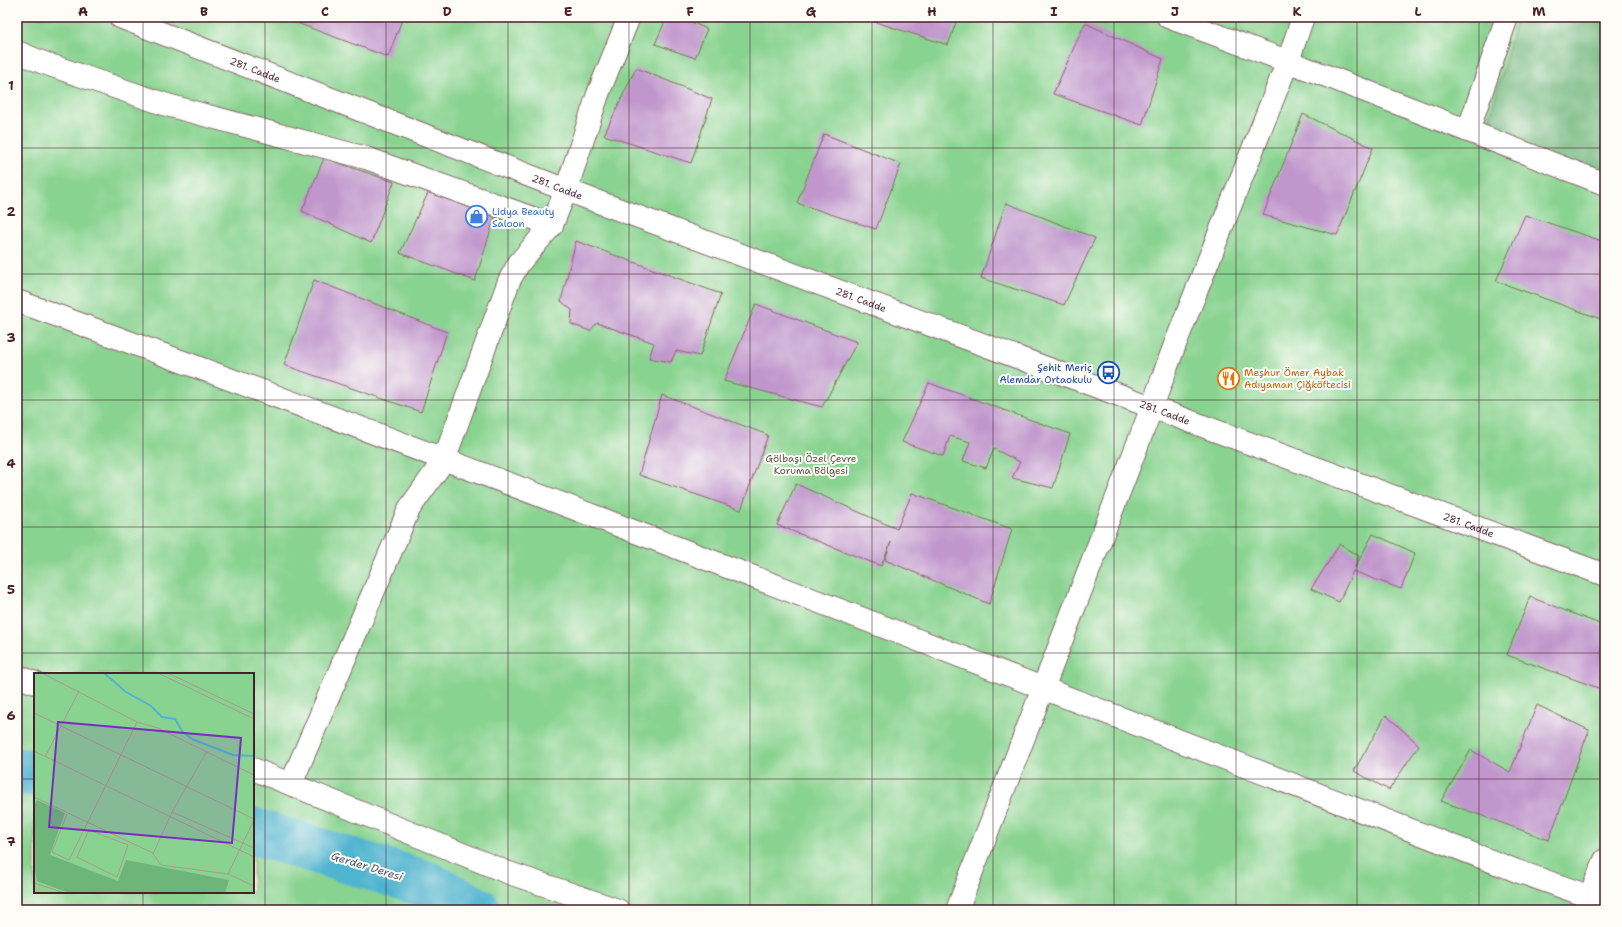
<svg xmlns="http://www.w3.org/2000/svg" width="1622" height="927" font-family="'Shantell Sans',sans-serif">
<rect width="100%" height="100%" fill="#fdfcf7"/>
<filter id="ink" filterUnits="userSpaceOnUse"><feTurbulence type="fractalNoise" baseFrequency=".025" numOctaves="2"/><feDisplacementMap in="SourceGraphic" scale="8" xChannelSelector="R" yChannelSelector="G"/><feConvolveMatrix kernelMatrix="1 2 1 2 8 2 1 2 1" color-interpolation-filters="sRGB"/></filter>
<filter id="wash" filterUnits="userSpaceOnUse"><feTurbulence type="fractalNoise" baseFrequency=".012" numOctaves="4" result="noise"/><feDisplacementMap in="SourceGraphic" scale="16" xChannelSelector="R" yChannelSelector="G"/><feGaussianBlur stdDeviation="0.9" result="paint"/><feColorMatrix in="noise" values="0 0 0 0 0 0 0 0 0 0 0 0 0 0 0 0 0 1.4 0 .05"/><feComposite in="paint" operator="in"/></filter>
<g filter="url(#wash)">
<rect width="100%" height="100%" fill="#efe9d0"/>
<!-- green -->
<path fill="#89d390" stroke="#6a795e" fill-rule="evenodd" d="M 17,17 L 1605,17 L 1605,910 L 17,910 ZM 35,674 L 253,674 L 253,892 L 35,892 Z"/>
<!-- forest -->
<path fill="#6eb57a" stroke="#5c6a52" d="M 1517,17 L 1605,17 L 1605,177 L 1486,132 Z"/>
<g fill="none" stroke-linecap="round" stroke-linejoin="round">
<!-- river -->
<path stroke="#50b4cf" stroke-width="47" d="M 17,771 L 35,773
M 253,831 L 429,885 L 477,910"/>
</g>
<g id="blocks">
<!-- building -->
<path fill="#c096cc" d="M 281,17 L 403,17 L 388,57 Z
M 667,17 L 680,17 L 707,29 L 695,58 L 655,44 Z
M 860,17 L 958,17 L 948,45 Z
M 1085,23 L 1163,59 L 1142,125 L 1053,94 Z
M 636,68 L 712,99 L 691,163 L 604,135 Z
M 1303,114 L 1373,148 L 1337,235 L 1263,215 Z
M 824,134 L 901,164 L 876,229 L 797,203 Z
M 324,158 L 394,182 L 371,243 L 302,211 Z
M 429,191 L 496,213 L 475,281 L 400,253 Z
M 1006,203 L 1095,238 L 1064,305 L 981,278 Z
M 1525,215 L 1605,242 L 1605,310 L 1601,319 L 1496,281 Z
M 576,241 L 721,294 L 700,356 L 676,351 L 671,362 L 649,358 L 654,343 L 597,323 L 590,331 L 571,324 L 572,310 L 561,301 Z
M 314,280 L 447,332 L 421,412 L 284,365 Z
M 756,304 L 857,342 L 822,407 L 724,381 Z
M 929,383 L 1070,434 L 1053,488 L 1012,478 L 1020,462 L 994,449 L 986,468 L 963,461 L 970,442 L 950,436 L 943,456 L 902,442 Z
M 662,395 L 768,435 L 741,510 L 639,475 Z
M 796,484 L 897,529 L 912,493 L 1012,529 L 989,604 L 885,560 L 891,542 L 881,566 L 777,525 Z
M 1373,534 L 1415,553 L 1401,589 L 1353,571 L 1339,602 L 1311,589 L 1340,544 L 1359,556 L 1355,568 Z
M 1530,597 L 1605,626 L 1605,679 L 1601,689 L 1507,655 Z
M 1537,705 L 1589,730 L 1549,840 L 1441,801 L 1471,750 L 1510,772 Z
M 1386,715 L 1419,745 L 1389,790 L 1354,771 Z"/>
</g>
</g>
<g filter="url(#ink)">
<use href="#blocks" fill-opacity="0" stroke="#846665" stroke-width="1"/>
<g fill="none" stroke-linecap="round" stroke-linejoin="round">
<defs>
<g id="minor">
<path id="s1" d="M 120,17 L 566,190 L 1605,575"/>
<path d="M 1168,17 L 1332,78 L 1605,184"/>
<path d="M 17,52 L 44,63 L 167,105 L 366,158 L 552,225"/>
<path d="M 1468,131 L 1507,17"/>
<path d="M 17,301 C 520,484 1018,679 1517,871 L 1605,902"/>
<path d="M 17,676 L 35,683"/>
<path d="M 253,769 L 509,873 L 618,910"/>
<path d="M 291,784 L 409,509 L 444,460 L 509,281 L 519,263 L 552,225 L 566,190 L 598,94 L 629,17"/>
<path d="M 957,910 L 1152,407 L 1174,347 L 1288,61 L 1303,17"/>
<path d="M 1584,910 L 1605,860"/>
</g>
</defs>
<!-- minor casing -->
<use href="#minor" stroke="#846665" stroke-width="24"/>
<!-- minor -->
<use href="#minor" stroke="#fff" stroke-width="22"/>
</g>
</g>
<!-- grid -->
<path fill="none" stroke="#4a1f2b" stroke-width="1" stroke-opacity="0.55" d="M 143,17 L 143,674M 265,17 L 265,910M 386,17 L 386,910M 508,17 L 508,910M 629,17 L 629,910M 750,17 L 750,910M 872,17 L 872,910M 993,17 L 993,910M 1114,17 L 1114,910M 1236,17 L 1236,910M 1357,17 L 1357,910M 1479,17 L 1479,910M 17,148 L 1605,148M 17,274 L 1605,274M 17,400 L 1605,400M 17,527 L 1605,527M 17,653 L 1605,653M 17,779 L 35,779M 253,779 L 1605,779M 143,892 L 143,910"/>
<!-- icons -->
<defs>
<symbol id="shop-ring" viewBox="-11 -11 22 22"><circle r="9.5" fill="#fdfcf7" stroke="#3f7fe0" stroke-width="1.5"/><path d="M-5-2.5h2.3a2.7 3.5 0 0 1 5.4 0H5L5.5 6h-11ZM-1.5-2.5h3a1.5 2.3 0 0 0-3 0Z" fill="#3f7fe0"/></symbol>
<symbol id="bus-ring" viewBox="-11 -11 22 22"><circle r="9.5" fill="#fdfcf7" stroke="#1a4fb4" stroke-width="1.5"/><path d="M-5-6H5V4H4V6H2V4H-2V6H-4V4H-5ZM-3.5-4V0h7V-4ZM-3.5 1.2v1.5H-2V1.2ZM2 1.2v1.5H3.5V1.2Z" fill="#1a4fb4"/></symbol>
<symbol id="restaurant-ring" viewBox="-11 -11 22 22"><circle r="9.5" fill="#fdfcf7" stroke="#e8710a" stroke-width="1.5"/><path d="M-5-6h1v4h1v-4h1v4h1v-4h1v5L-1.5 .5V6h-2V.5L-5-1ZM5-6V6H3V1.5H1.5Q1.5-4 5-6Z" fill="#e8710a"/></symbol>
</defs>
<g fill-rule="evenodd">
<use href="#shop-ring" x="464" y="204" width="25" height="25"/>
<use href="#bus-ring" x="1096" y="360" width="25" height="25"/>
<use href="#restaurant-ring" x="1216" y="366" width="25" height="25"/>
</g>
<g text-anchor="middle" stroke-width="4" stroke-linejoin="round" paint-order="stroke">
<!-- street labels -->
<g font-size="10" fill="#4a1f2b" stroke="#fdfcf7">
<text dy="4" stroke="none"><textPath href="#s1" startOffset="145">281. Cadde</textPath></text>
<text dy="4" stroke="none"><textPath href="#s1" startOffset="469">281. Cadde</textPath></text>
<text dy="4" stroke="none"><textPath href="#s1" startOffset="793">281. Cadde</textPath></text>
<text dy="4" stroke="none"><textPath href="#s1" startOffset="1117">281. Cadde</textPath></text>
<text dy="4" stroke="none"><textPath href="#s1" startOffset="1441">281. Cadde</textPath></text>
</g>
<!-- shop labels -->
<g font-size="10" fill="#366cbe" stroke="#fdfcf7" text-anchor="start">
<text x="492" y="215">Lidya Beauty<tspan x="492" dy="12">Saloon</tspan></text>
</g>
<!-- transit labels -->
<g font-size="10" fill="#164399" stroke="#fdfcf7" text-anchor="end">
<text x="1092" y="371">Şehit Meriç<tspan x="1092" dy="12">Alemdar Ortaokulu</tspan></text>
</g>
<!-- food labels -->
<g font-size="10" fill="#c56008" stroke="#fdfcf7" text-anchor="start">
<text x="1244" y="376">Meşhur Ömer Aybak<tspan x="1244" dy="12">Adıyaman Çiğköftecisi</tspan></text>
</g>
<!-- park labels -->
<g font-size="10" fill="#5d5549" stroke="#fdfcf7">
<text x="811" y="462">Gölbaşı Özel Çevre<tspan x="811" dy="12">Koruma Bölgesi</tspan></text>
</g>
<!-- water labels -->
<g font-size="11" font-style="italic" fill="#4c5b6d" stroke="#fdfcf7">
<text transform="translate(367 866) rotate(17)" y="4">Gerder Deresi</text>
</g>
</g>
<!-- overview -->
<g transform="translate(34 673)">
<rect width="220" height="220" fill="#efe9d0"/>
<path d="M 0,0 L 220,0 L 220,220 L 0,220 Z" fill="#89d390"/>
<path d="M 3,127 L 31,140 L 16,182 L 84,208 L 92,187 L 195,207 L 191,220 L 35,220 L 3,208 L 0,193 L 0,133 Z" fill="#6eb57a"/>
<path fill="none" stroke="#50b4cf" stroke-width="2" d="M 70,0 L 92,19 L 117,33 L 128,44 L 141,46 L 148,58 L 158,66 L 199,82 L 220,83"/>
<path fill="none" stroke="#ad988e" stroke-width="1" d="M 8,0 L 103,49 L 35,187 L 18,179 L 33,141M 124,0 L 220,46M 134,0 L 220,41M 0,40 L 220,146M 103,49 L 124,55 L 220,102M 0,78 L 220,184M 173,78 L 138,139 L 119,181 L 127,192 L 194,201 L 220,213M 11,84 L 45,18M 0,124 L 119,180M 138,139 L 220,175M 55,157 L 94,172 L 83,204 L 43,184 ZM 194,201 L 220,147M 0,210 L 31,220"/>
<path fill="#7b2cbf" fill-opacity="0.15" stroke="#7b2cbf" stroke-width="2" d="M 24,49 L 207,65 L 198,170 L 15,154 Z"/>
<rect width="220" height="220" fill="none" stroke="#4a1f2b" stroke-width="2"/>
</g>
<!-- margin -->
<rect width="1622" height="927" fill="none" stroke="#fdfcf7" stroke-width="44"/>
<rect x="22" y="22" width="1578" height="883" fill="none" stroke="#4a1f2b" stroke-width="1.5"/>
<g font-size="13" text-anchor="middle" font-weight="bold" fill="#4a1f2b">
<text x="83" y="16">A</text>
<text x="204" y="16">B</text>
<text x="325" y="16">C</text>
<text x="447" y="16">D</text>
<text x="568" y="16">E</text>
<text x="690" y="16">F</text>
<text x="811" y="16">G</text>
<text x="932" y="16">H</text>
<text x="1054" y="16">I</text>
<text x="1175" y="16">J</text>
<text x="1297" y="16">K</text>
<text x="1418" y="16">L</text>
<text x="1539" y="16">M</text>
<text x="11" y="90">1</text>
<text x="11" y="216">2</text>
<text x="11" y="342">3</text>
<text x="11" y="468">4</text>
<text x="11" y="594">5</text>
<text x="11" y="720">6</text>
<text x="11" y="846">7</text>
</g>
</svg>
